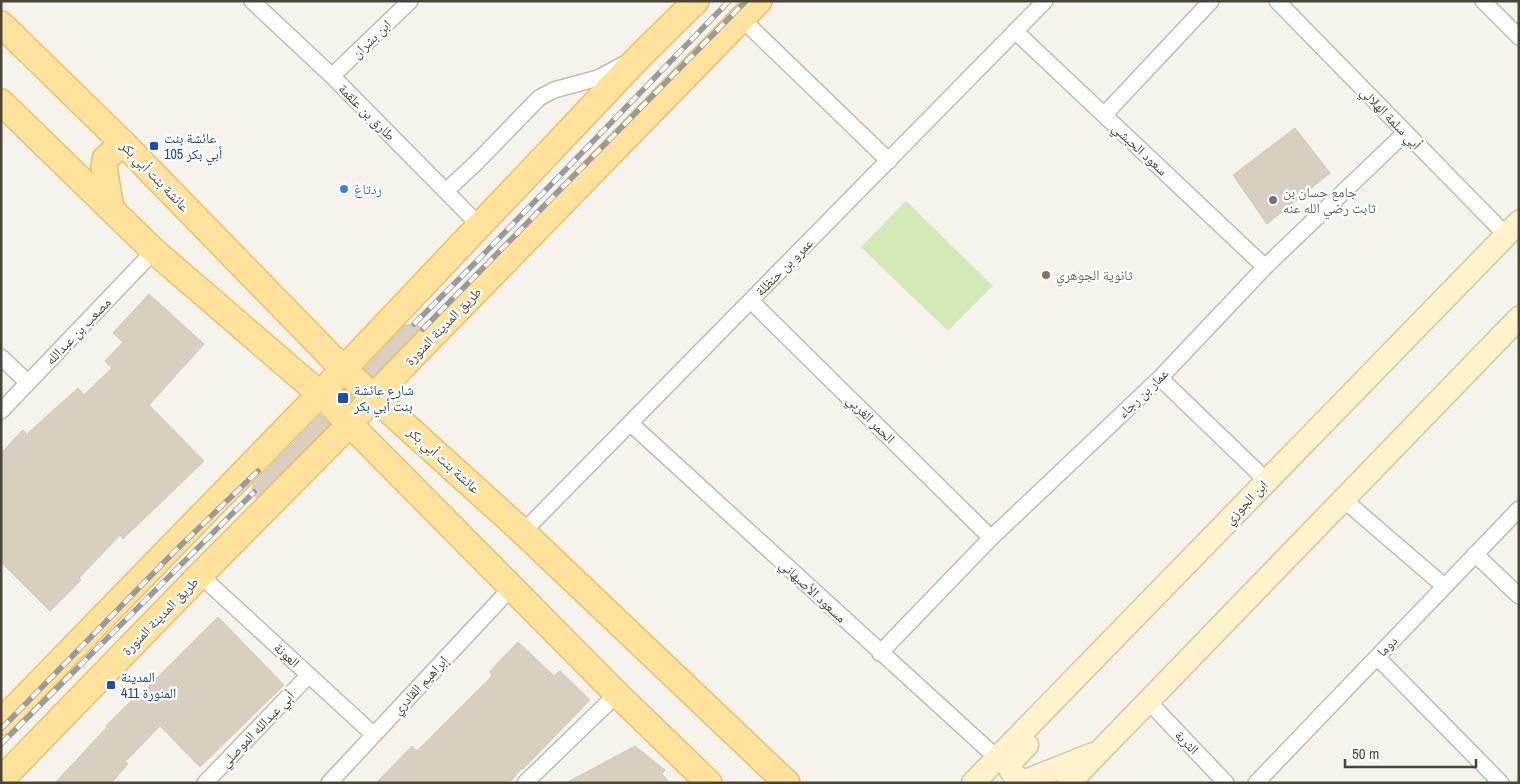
<svg xmlns="http://www.w3.org/2000/svg" width="1520" height="784" font-family="'Archivo Narrow','Noto Naskh Arabic',sans-serif">
<rect width="100%" height="100%" fill="#f6f3ec"/>
<!-- green -->
<path fill="#d2eab5" d="M 906,201 L 993,286 L 948,331 L 861,247 Z"/>
<!-- building -->
<path fill="#d8cfc1" stroke="#d3c7b4" d="M 1295,128 L 1330,173 L 1267,224 L 1233,175 Z
M 149,294 L 204,344 L 149,405 L 204,461 L 123,539 L 120,535 L 79,578 L 81,580 L 50,611 L 1,562 L 1,453 L 23,430 L 27,434 L 78,388 L 84,395 L 112,368 L 105,361 L 123,342 L 113,333 Z
M 414,324 L 421,327 L 373,377 L 364,369 L 405,325 Z
M 344,389 L 353,398 L 349,403 L 340,394 Z
M 320,415 L 330,424 L 256,498 L 252,488 L 254,483 Z
M 218,617 L 284,685 L 200,767 L 160,726 L 125,762 L 128,764 L 111,783 L 55,783 L 107,727 L 106,726 L 137,695 L 138,697 Z
M 518,642 L 554,676 L 560,671 L 590,700 L 523,769 L 522,768 L 509,783 L 376,783 L 412,746 L 417,751 L 492,676 L 490,671 Z
M 635,746 L 665,770 L 662,774 L 670,783 L 566,783 Z"/>
<g fill="none" stroke-linecap="round" stroke-linejoin="round">
<defs>
<path id="street" d="M 252,1 L 332,76 L 480,226
M 1277,1 L 1506,235
M 1483,1 L 1519,37
M 742,19 L 889,161
M 1015,31 L 1265,267
M 332,76 L 410,1
M 1104,115 L 1211,1
M 446,191 L 477,162 L 539,98 L 554,90 L 598,78 L 624,64
M 751,301 L 991,538
M 1,357 L 28,383
M 1160,378 L 1267,481
M 1,411 L 154,251
M 630,423 L 997,758
M 1343,499 L 1444,586
M 523,532 L 1045,1
M 1475,554 L 1519,596
M 200,575 L 374,735
M 880,653 L 991,538 L 1160,378 L 1265,267 L 1405,133
M 1377,657 L 1501,783
M 1148,701 L 1226,783
M 205,783 L 309,675
M 329,783 L 511,588
M 525,783 L 617,694
M 1256,783 L 1519,509"/>
<path id="secondary" d="M 1027,745 L 1008,765 L 1012,773 L 1023,782 L 1093,754
M 973,783 L 1519,222
M 1069,783 L 1519,318"/>
<path id="primary" d="M 1,24 L 126,146 L 343,369 L 523,532 L 787,783
M 1,102 L 154,251 L 320,394 L 617,694 L 709,783
M 111,208 L 104,167 L 105,159 L 115,150 L 126,146
M 1,722 L 320,394 L 643,53 L 696,1
M 1,780 L 200,575 L 349,425 L 373,397 L 759,1"/>
</defs>
<!-- street casing -->
<use href="#street" stroke="#c2bbae" stroke-width="18"/>
<!-- secondary casing -->
<use href="#secondary" stroke="#d6c79b" stroke-width="25"/>
<!-- primary casing -->
<use href="#primary" stroke="#e6c16a" stroke-width="28"/>
<!-- street -->
<use href="#street" stroke="#fff" stroke-width="15"/>
<!-- secondary -->
<use href="#secondary" stroke="#fff3cd" stroke-width="22"/>
<!-- primary -->
<use href="#primary" stroke="#ffe39c" stroke-width="25"/>
<defs>
<path id="rail" d="M 414,324 L 478,260 L 729,1
M 423,329 L 746,1
M 1,729 L 176,550 L 258,471
M 1,744 L 254,492"/>
</defs>
<!-- rail casing -->
<use href="#rail" stroke="#9a9a9a" stroke-width="5.5"/>
<!-- rail -->
<use href="#rail" stroke="#fff" stroke-width="4" stroke-dasharray="11" stroke-linecap="butt"/>
</g>
<!-- markers -->
<g fill="#1a4fb4" stroke="#fff" stroke-width="2">
<rect x="149" y="141" width="10" height="10" rx="2.5"/>
<rect x="337" y="392" width="12" height="12" rx="2.5"/>
<rect x="106" y="680" width="10" height="10" rx="2.5"/>
</g>
<circle fill="#3f7fe0" stroke="#fff" stroke-width="2" cx="344" cy="189" r="5"/>
<circle fill="#6b7280" stroke="#fff" stroke-width="2" cx="1273" cy="200" r="5"/>
<circle fill="#8d6e63" stroke="#fff" stroke-width="2" cx="1046" cy="275" r="5"/>
<g text-anchor="middle" stroke-width="4.5" stroke-linejoin="round" paint-order="stroke">
<!-- street labels -->
<g font-size="14" fill="#4b4439" stroke="#fff">
<text transform="translate(371 39) rotate(-44)" y="5">ابن بشران</text>
<text transform="translate(367 112) rotate(45)" y="5">طارق بن علقمة</text>
<text transform="translate(1391 118) rotate(46)" y="5">أبي سلمة الهلالي</text>
<text transform="translate(1140 149) rotate(43)" y="5">سعود الحبشي</text>
<text transform="translate(155 176) rotate(46)" y="5">عائشة بنت أبي بكر</text>
<text transform="translate(784 267) rotate(-45)" y="5">عمرو بن حنظلة</text>
<text transform="translate(443 326) rotate(-46)" y="5">طريق المدينة المنورة</text>
<text transform="translate(78 331) rotate(-46)" y="5">مصعب بن عبدالله</text>
<text transform="translate(1143 393) rotate(-44)" y="5">عمار بن رجاء</text>
<text transform="translate(871 419) rotate(45)" y="5">الحمر الغربي</text>
<text transform="translate(444 460) rotate(42)" y="5">عائشة بنت أبي بكر</text>
<text transform="translate(1246 502) rotate(-46)" y="5">ابن الجوزي</text>
<text transform="translate(813 591) rotate(43)" y="5">مسعود الأصبهاني</text>
<text transform="translate(160 616) rotate(-46)" y="5">طريق المدينة المنورة</text>
<text transform="translate(1387 646) rotate(-46)" y="5">دوما</text>
<text transform="translate(287 655) rotate(43)" y="5">العونة</text>
<text transform="translate(420 685) rotate(-47)" y="5">إبراهيم القادري</text>
<text transform="translate(257 729) rotate(-46)" y="5">أبي عبدالله الموصلي</text>
<text transform="translate(1187 742) rotate(46)" y="5">الثربة</text>
</g>
<!-- transit labels -->
<g font-size="14" fill="#164399" stroke="#fff" text-anchor="start">
<text x="164" y="143">عائشة بنت<tspan x="164" dy="16">أبي بكر 105</tspan></text>
<text x="354" y="395">شارع عائشة<tspan x="354" dy="16">بنت أبي بكر</tspan></text>
<text x="121" y="682">المدينة<tspan x="121" dy="16">المنورة 411</tspan></text>
</g>
<!-- shop labels -->
<g font-size="14" fill="#366cbe" stroke="#fff" text-anchor="start">
<text x="354" y="194">ردتاغ</text>
</g>
<!-- worship labels -->
<g font-size="14" fill="#5b616d" stroke="#fff" text-anchor="start">
<text x="1283" y="197">جامع حسان بن<tspan x="1283" dy="16">ثابت رضي الله عنه</tspan></text>
</g>
<!-- education labels -->
<g font-size="14" fill="#785e54" stroke="#fff" text-anchor="start">
<text x="1056" y="280">ثانوية الجوهري</text>
</g>
</g>
<!-- border -->
<rect width="1520" height="784" fill="none" stroke="#4b4439" stroke-width="5"/>
<!-- scale -->
<path d="M1345 759v8h131v-8" fill="none" stroke="#4b4439" stroke-width="2.5"/>
<text x="1352" y="759" font-size="15" fill="#4b4439" stroke="#ffffff" stroke-width="4" paint-order="stroke">50 m</text>
</svg>
